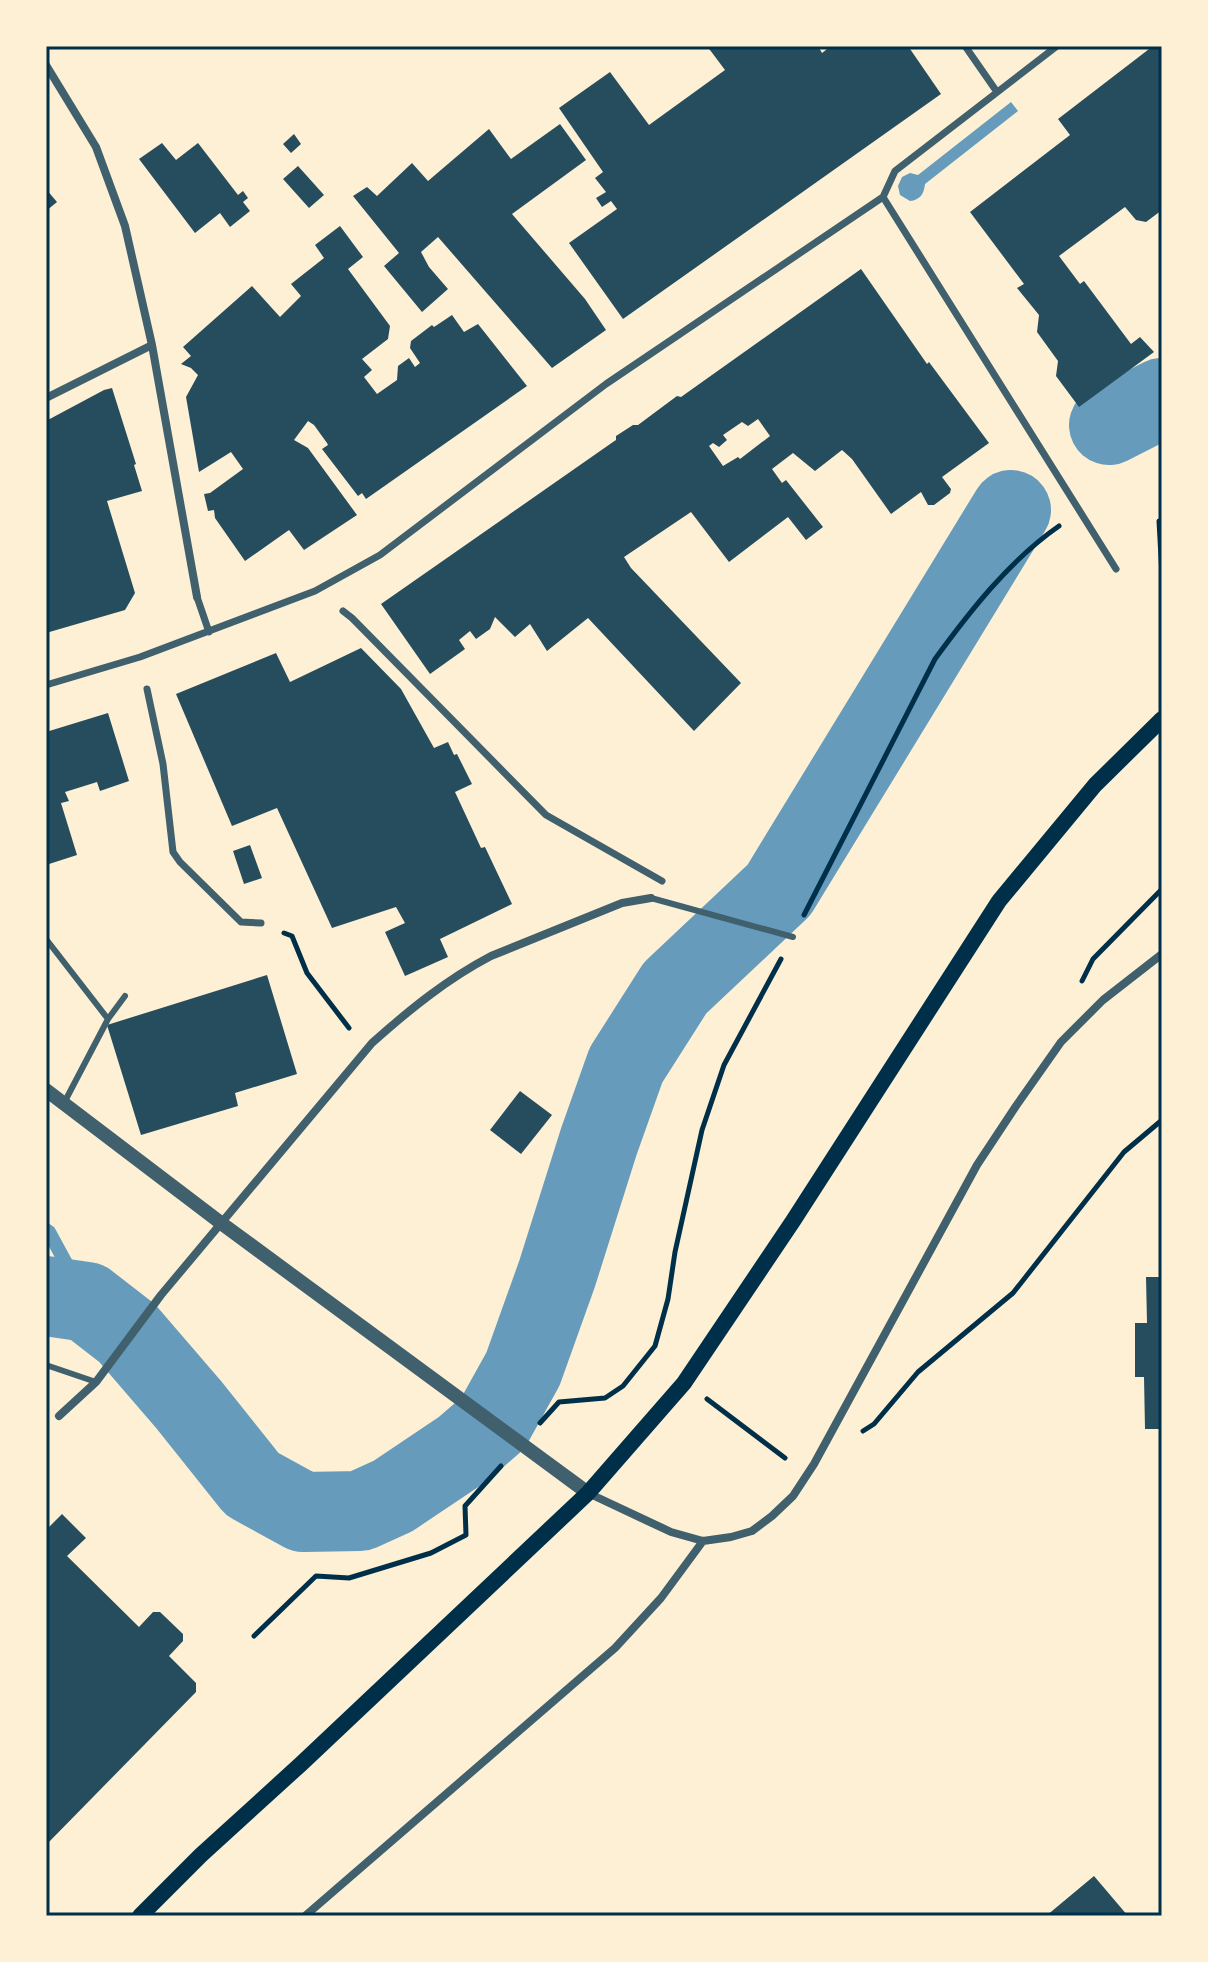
<svg xmlns="http://www.w3.org/2000/svg" width="1208" height="1962" font-family="'IBM Plex Serif',serif">
<rect width="100%" height="100%" fill="#fdf0d5"/>
<!-- water -->
<path fill="#669bbc" d="M 1011,102 L 1018,111 L 925,184 C 924,194 920,200 910,201 L 900,195 L 898,186 L 902,177 L 910,173 L 918,175 Z"/>
<g fill="none" stroke-linecap="round" stroke-linejoin="round">
<!-- stream -->
<path stroke="#669bbc" stroke-width="14" d="M 46,1230 L 49,1232 L 87,1302"/>
<!-- river -->
<path stroke="#669bbc" stroke-width="80" d="M 1109,425 L 1162,398
M 46,1296 L 87,1302 L 127,1333 L 189,1405 L 252,1484 L 303,1512 L 360,1511 L 393,1496 L 463,1449 L 493,1423 L 523,1369 L 557,1274 L 599,1141 L 626,1065 L 675,988 L 779,890 L 1011,510"/>
</g>
<!-- building -->
<path fill="#264d5e" fill-rule="evenodd" d="M 707,46 L 818,46 L 822,53 L 831,46 L 908,46 L 941,94 L 623,319 L 569,243 L 617,209 L 611,201 L 602,207 L 596,198 L 606,192 L 595,178 L 603,172 L 559,108 L 610,72 L 649,125 L 725,70 Z
M 1153,46 L 1162,46 L 1162,210 L 1146,222 L 1136,220 L 1125,207 L 1059,256 L 1080,284 L 1084,281 L 1131,344 L 1140,337 L 1154,352 L 1079,407 L 1056,376 L 1058,361 L 1037,332 L 1039,315 L 1017,288 L 1024,284 L 970,212 L 1070,135 L 1058,119 Z
M 560,124 L 586,160 L 512,214 L 585,299 L 606,330 L 552,368 L 438,237 L 421,252 L 429,267 L 448,289 L 422,312 L 384,266 L 399,253 L 353,196 L 367,187 L 377,196 L 412,163 L 428,181 L 489,129 L 511,159 Z
M 294,134 L 301,144 L 291,153 L 283,144 Z
M 162,143 L 176,160 L 198,143 L 238,195 L 243,191 L 248,198 L 243,202 L 250,211 L 230,227 L 220,213 L 195,233 L 139,159 Z
M 298,166 L 324,195 L 309,208 L 283,179 Z
M 46,189 L 57,202 L 46,211 Z
M 340,226 L 363,257 L 348,269 L 390,326 L 388,339 L 362,359 L 372,370 L 364,377 L 377,394 L 397,380 L 398,366 L 409,358 L 415,367 L 420,363 L 410,348 L 411,341 L 432,325 L 434,327 L 452,315 L 464,332 L 478,324 L 527,386 L 366,499 L 362,493 L 358,496 L 322,449 L 328,445 L 327,443 L 314,425 L 308,421 L 294,440 L 308,448 L 357,515 L 304,550 L 289,530 L 245,561 L 215,518 L 214,510 L 208,511 L 204,494 L 210,493 L 243,469 L 231,452 L 199,472 L 186,397 L 198,375 L 191,368 L 181,364 L 191,356 L 183,347 L 252,286 L 280,317 L 301,296 L 291,284 L 324,258 L 315,245 Z
M 861,269 L 927,364 L 929,362 L 989,443 L 942,477 L 951,489 L 950,493 L 934,505 L 928,505 L 921,492 L 891,514 L 852,459 L 842,450 L 815,471 L 793,453 L 772,469 L 782,483 L 786,480 L 823,527 L 806,540 L 788,517 L 729,562 L 691,512 L 624,557 L 631,568 L 741,683 L 694,731 L 588,618 L 547,651 L 530,624 L 515,637 L 495,617 L 490,629 L 476,639 L 470,631 L 459,640 L 465,649 L 430,674 L 381,604 L 613,442 L 616,440 L 616,436 L 633,425 L 638,425 L 677,396 L 681,397 ZM 758,419 L 770,436 L 740,459 L 738,457 L 723,466 L 709,446 L 713,443 L 719,447 L 727,440 L 723,435 L 742,422 L 748,426 Z
M 112,388 L 136,464 L 134,465 L 142,491 L 107,501 L 135,593 L 125,610 L 46,633 L 46,421 L 104,390 Z
M 361,648 L 401,689 L 434,748 L 448,742 L 454,755 L 457,754 L 472,784 L 455,792 L 481,848 L 485,847 L 512,904 L 440,939 L 448,957 L 405,976 L 385,932 L 405,923 L 396,907 L 332,928 L 277,808 L 232,826 L 176,694 L 276,653 L 290,682 Z
M 108,713 L 129,781 L 100,791 L 97,782 L 65,792 L 69,801 L 61,803 L 77,855 L 46,865 L 46,732 Z
M 250,845 L 262,878 L 244,884 L 233,851 Z
M 267,975 L 297,1074 L 235,1093 L 238,1106 L 141,1135 L 107,1025 Z
M 520,1091 L 552,1115 L 521,1154 L 490,1130 Z
M 1146,1277 L 1162,1277 L 1162,1429 L 1145,1429 L 1144,1377 L 1135,1377 L 1135,1323 L 1147,1323 Z
M 62,1514 L 86,1538 L 67,1556 L 139,1627 L 153,1612 L 160,1612 L 183,1634 L 183,1641 L 169,1656 L 196,1683 L 196,1692 L 46,1845 L 46,1530 Z
M 1094,1876 L 1128,1916 L 1046,1916 Z"/>
<g fill="none" stroke-linecap="round" stroke-linejoin="round">
<!-- path -->
<path stroke="#003049" stroke-width="5" d="M 1159,521 L 1162,575
M 804,915 L 935,659 C 970,611 1010,560 1059,526
M 284,933 L 292,936 L 307,973 L 349,1028
M 1082,981 L 1093,959 L 1162,889
M 707,1399 L 785,1458
M 540,1423 L 559,1402 L 605,1398 L 623,1386 L 655,1346 L 668,1299 L 675,1252 L 702,1130 L 724,1065 L 781,959
M 863,1431 L 874,1424 L 918,1372 L 1013,1293 L 1124,1152 L 1162,1120
M 254,1636 L 316,1576 L 349,1578 L 431,1553 L 466,1535 L 465,1506 L 501,1466"/>
<!-- service -->
<path stroke="#3f606c" stroke-width="6" d="M 651,898 L 793,937
M 46,939 L 108,1019
M 64,1103 L 108,1019 L 125,996
M 46,1365 L 96,1382"/>
<!-- pedestrian -->
<path stroke="#3f606c" stroke-width="7" d="M 965,46 L 997,92
M 883,197 L 1116,569
M 197,597 L 209,632
M 343,611 L 352,618 L 546,815 L 662,881
M 46,685 L 140,657 L 315,591 L 380,555 L 606,384 L 883,197 L 895,171 L 1057,46
M 147,689 L 163,764 L 173,852 L 180,862 L 241,922 L 261,923"/>
<!-- minor -->
<path stroke="#3f606c" stroke-width="8" d="M 46,65 L 96,147 L 125,226 L 152,345 L 197,597
M 46,398 L 152,345
M 59,1416 L 96,1382 L 161,1295 L 372,1043 C 409,1010 447,979 491,956 L 622,903 L 651,898
M 588,1493 L 671,1532 L 703,1541 L 731,1537 L 752,1531 L 772,1516 L 793,1496 L 814,1464 L 977,1165 L 1016,1106 L 1061,1042 L 1103,1000 L 1162,954
M 305,1916 L 615,1648 L 661,1598 L 703,1541"/>
<!-- tertiary -->
<path stroke="#3f606c" stroke-width="14" d="M 46,1090 L 221,1223 L 588,1493"/>
<!-- secondary -->
<path stroke="#003049" stroke-width="16" d="M 140,1916 L 201,1855 L 301,1764 L 588,1493 L 684,1383 L 793,1221 L 999,901 L 1095,785 L 1162,719"/>
</g>
<!-- border -->
<rect width="1208" height="1962" fill="none" stroke="#fdf0d5" stroke-width="96"/>
<rect x="48" y="48" width="1112" height="1866" fill="none" stroke="#003049" stroke-width="3"/>
</svg>
